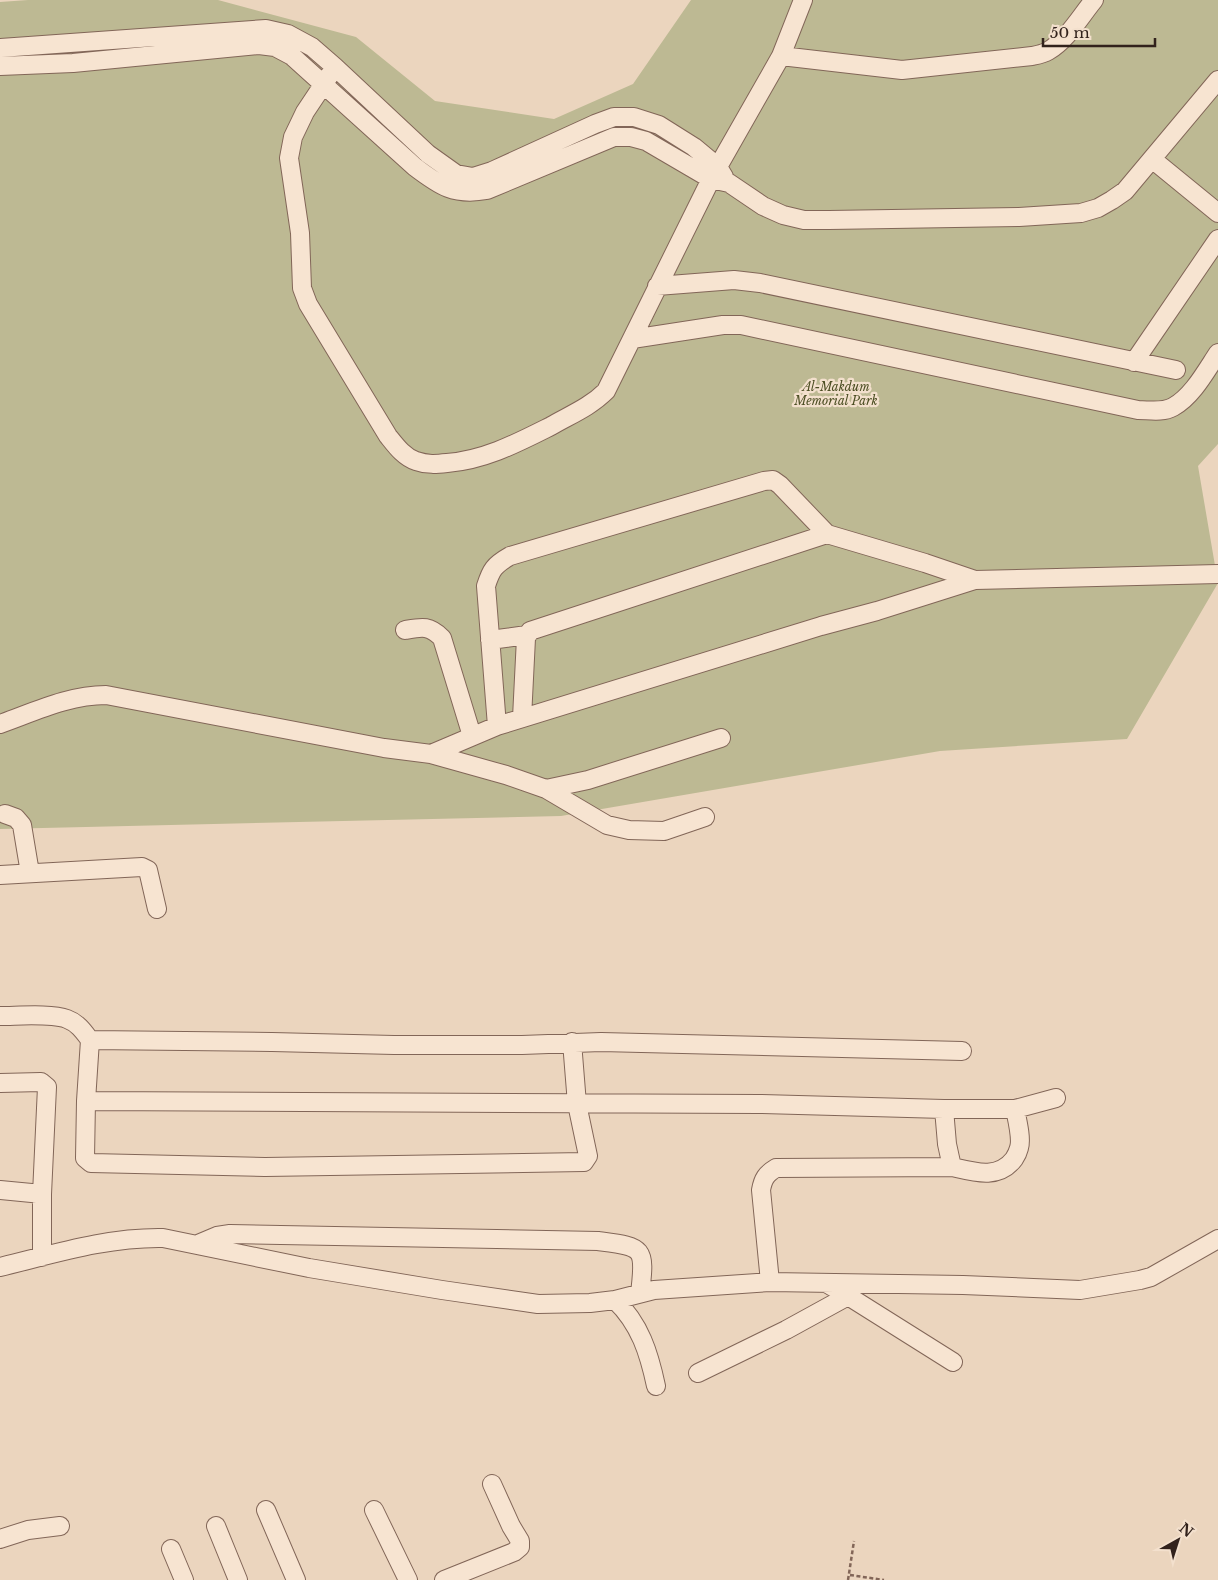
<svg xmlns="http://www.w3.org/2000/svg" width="1218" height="1580" font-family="'Libre Baskerville',serif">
<rect width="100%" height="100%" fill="#ebd5be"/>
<!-- cemetery -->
<path fill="#bdb993" d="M 28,0 L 218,0 L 356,37 L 435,101 L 554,119 L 633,84 L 691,0 L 1218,0 L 1218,444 L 1198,466 L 1218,583 L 1127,739 L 940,751 L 561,816 L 0,829 L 0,2 Z"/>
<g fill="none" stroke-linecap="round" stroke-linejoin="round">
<defs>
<path id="minor" d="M 0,48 L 266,29 L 288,34 L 312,47 L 335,67 L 428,154 L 456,174 L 473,177 L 492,171 L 595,124 L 614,117 L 634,117 L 659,125 L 694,147 L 718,167 L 724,177
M 781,56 L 902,70 L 1032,56 C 1037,55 1043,54 1048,51 C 1067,40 1080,17 1094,0
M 0,66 L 73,63 L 259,45 L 275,47 L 292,56 L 415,167 C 440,186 454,196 487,190 L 614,137 L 631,137 L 646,141 L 711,179 L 729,183 L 763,206 L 783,215 L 804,220 L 829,220 L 1019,217 L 1081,213 L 1098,208 L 1112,200 L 1125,191 L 1218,80
M 335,67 L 305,112 L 293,137 L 289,158 L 300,233 L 302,288 L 308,304 L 388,436 C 396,446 404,457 416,461 C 427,465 437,464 447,463 C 485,460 517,443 551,426 C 570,415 590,407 606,391 L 711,179 L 781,56 L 803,0
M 1152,159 L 1218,213
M 657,286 L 734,280 L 760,283 L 1176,370
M 632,339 L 723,325 L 741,325 L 1138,410 C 1149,410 1162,413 1173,407 C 1192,397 1206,371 1218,353
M 1134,362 L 1218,239
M 827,534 L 925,563 L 975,580
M 405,630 C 422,627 429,625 442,638 L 472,736
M 490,640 L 527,635
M 0,724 C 34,712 69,695 106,695 L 384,748 L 431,754 L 497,726 L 821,626 L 877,611 L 975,580 L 1218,574
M 497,726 L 486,586 C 491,570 494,565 510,556 L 764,481 L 773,480 L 780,485 L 827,534 L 530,631 L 526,638 L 522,718
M 431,754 L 506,775 L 546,789 L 588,780 L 721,738
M 546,789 L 607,825 L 629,830 L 664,831 L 705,817
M 5,814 L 16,818 L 22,825 L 30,873
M 0,875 L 142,867 L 148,870 L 157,909
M 0,1016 C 18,1016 51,1013 67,1019 C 78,1023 84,1032 90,1040 L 272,1042 L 394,1045 L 522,1045 L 601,1042 L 962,1051
M 90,1040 L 86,1101 L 85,1158 L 91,1163 L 265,1167 L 584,1162 L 588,1156 L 577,1104 L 572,1042
M 0,1083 L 41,1082 L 47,1087 L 42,1194 L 42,1257
M 86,1101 L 760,1104 L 944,1109 L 1015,1109 L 1056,1098
M 944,1109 L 947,1144 L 952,1167 C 974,1172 998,1180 1014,1159 C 1016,1156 1018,1152 1019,1148 C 1022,1139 1017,1119 1015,1109
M 0,1190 L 42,1194
M 198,1244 L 217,1236 L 230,1234 L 598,1241 C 643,1247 646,1246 640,1293
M 0,1267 C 54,1254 107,1237 163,1238 L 309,1268 L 442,1290 L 538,1304 L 590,1303 L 615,1300 L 654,1290 L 770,1282 L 963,1285 L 1080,1290 L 1140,1280 L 1151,1277 L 1218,1239
M 770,1282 L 761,1190 C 763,1179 766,1174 776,1168 L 952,1167
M 848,1296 L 953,1362
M 615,1300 C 640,1324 649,1353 656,1386
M 698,1373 L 786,1330 L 848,1296 L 826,1283
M 266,1510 L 296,1580
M 374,1510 L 408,1580
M 216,1526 L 238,1580
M 0,1539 L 28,1530 L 60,1526
M 171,1549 L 184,1580
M 444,1580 L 514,1552 L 520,1547 L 520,1541 L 511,1526 L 492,1484"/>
</defs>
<!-- minor casing -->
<use href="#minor" stroke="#826658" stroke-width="20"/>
<!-- path -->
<path stroke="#826658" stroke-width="2.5" stroke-dasharray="4 2.5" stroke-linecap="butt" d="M 850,1575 L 884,1580
M 848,1580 L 854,1541"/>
<!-- minor -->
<use href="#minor" stroke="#f7e4d1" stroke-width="18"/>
</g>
<g text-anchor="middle" stroke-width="4.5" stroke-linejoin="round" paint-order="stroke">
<!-- park labels -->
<g font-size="12" font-style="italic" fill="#4c4e23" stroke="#f3e0cd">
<text x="836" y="391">Al-Makdum<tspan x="836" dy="14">Memorial Park</tspan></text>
</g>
</g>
<!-- north arrow -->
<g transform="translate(1178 1540) rotate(39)" stroke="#f3e0cd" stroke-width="4" paint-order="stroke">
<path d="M0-4L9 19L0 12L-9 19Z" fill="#32221c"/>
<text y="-8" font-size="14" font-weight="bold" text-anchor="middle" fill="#32221c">N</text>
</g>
<!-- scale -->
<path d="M1043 38v8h112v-8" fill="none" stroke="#32221c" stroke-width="2.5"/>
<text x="1050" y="38" font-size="15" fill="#32221c" stroke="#f3e0cd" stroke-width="4" paint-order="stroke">50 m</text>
</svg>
